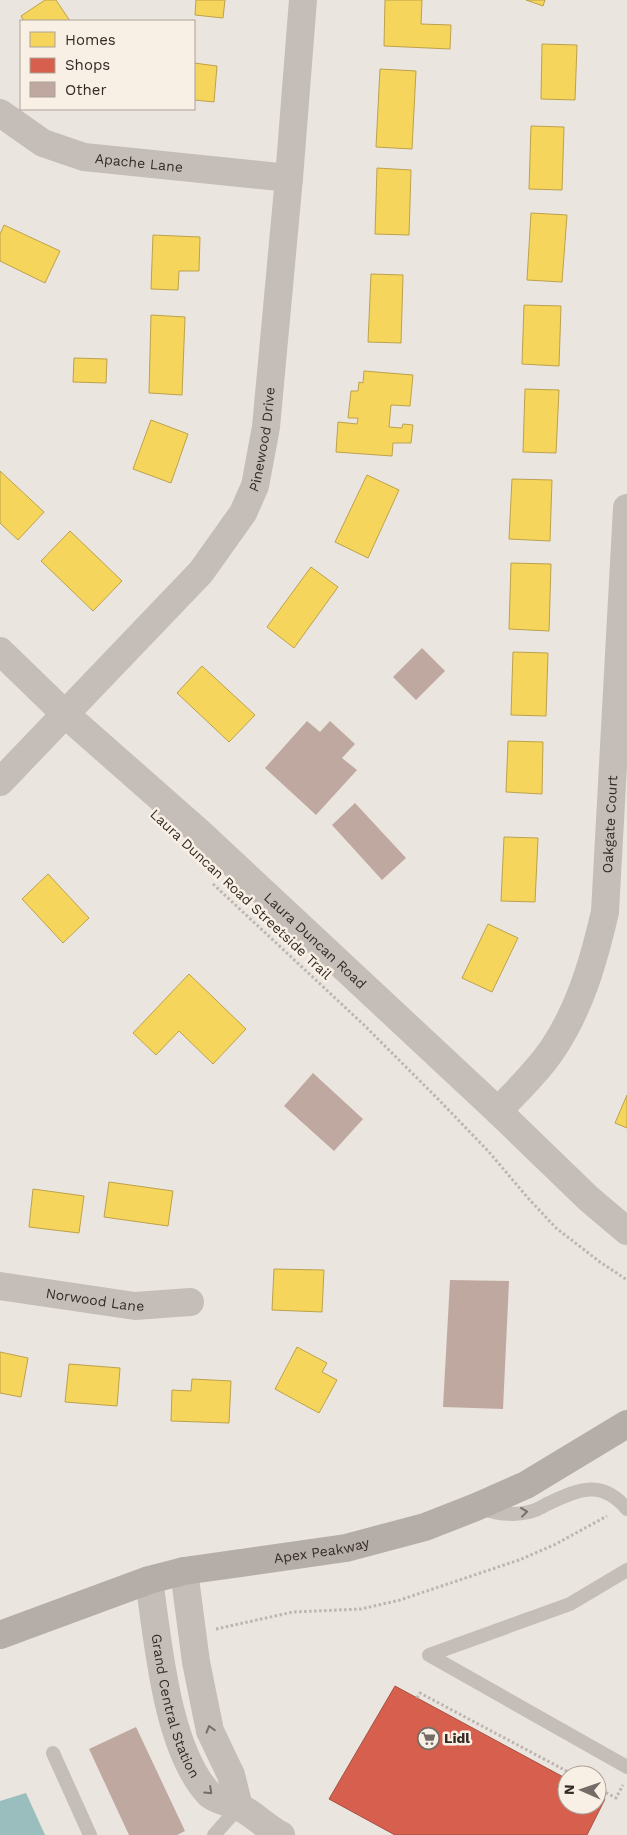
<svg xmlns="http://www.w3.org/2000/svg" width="627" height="1835" font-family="'Work Sans',sans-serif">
<rect width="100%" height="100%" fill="#ebe5df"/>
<!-- water -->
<path fill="#9abebd" d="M 26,1793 L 45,1835 L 0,1835 L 0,1801 Z"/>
<!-- homes -->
<path fill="#f6d55c" stroke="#bca24c" d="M 45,0 L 56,0 L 70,21 L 24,21 L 21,16 Z
M 196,0 L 225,0 L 223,18 L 195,15 Z
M 385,0 L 422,0 L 421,24 L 451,25 L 450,49 L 384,46 Z
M 526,0 L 545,0 L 543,6 Z
M 542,44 L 577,45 L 575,100 L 541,99 Z
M 194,63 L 217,66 L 214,102 L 194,100 Z
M 380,69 L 416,71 L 412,149 L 376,147 Z
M 531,126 L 564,127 L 562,190 L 529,189 Z
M 377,168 L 411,170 L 409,235 L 375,234 Z
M 531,213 L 567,215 L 562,282 L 527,280 Z
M 4,225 L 60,251 L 45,283 L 0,261 L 0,234 Z
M 153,235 L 200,237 L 199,271 L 179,271 L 178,290 L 151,289 Z
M 371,274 L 403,275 L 401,343 L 368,342 Z
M 524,305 L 561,306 L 559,366 L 522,364 Z
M 151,315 L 185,317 L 182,395 L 149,393 Z
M 74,358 L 107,359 L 106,383 L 73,382 Z
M 364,371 L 413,375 L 410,406 L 391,405 L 389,427 L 402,428 L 403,424 L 413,425 L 411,443 L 393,443 L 392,456 L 336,452 L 338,422 L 357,424 L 358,418 L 348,418 L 351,391 L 358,391 L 359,382 L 363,383 Z
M 525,389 L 559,390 L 556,453 L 523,452 Z
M 151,420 L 188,434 L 171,483 L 133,469 Z
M 0,471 L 44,512 L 18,540 L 0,523 Z
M 367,475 L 399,490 L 368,558 L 335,542 Z
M 512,479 L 552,480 L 550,541 L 509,539 Z
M 70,531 L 122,581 L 93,611 L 41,561 Z
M 511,563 L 551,564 L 549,631 L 509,629 Z
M 311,567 L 338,587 L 294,648 L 267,627 Z
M 513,652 L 548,653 L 546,716 L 511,715 Z
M 202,666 L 255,715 L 229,742 L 177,693 Z
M 508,741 L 543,742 L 542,794 L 506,792 Z
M 504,837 L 538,838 L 535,902 L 501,901 Z
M 48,874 L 89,918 L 63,943 L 22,899 Z
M 488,924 L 518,938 L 492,992 L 462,978 Z
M 189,974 L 246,1029 L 213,1064 L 179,1031 L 156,1055 L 133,1033 Z
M 627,1095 L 627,1128 L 615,1123 Z
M 109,1182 L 173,1191 L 168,1226 L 104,1217 Z
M 33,1189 L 84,1196 L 79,1233 L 29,1227 Z
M 274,1269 L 324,1270 L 322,1312 L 272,1310 Z
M 297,1347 L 327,1363 L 322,1372 L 337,1380 L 319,1413 L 275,1389 Z
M 0,1352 L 28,1358 L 21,1397 L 0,1393 Z
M 69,1364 L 120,1368 L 117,1406 L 65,1402 Z
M 192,1379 L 231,1381 L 229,1423 L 171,1421 L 172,1390 L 191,1391 Z"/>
<!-- shops -->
<path fill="#d6604d" stroke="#a65041" d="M 395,1686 L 567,1779 L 567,1805 L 597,1805 L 597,1795 L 605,1799 L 587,1835 L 395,1835 L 329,1799 Z"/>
<!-- building -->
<path fill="#bfa8a0" d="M 422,648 L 445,671 L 416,700 L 393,677 Z
M 307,721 L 320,732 L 330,721 L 355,744 L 342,758 L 357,770 L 316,815 L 265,768 Z
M 355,803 L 406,858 L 382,880 L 332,825 Z
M 313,1073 L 363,1119 L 334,1151 L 284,1106 Z
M 450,1280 L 509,1281 L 503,1409 L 443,1407 Z
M 136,1727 L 185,1831 L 177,1835 L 129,1835 L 89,1749 Z"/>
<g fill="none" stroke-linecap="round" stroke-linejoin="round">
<!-- path -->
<path stroke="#bdb6b0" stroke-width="3" stroke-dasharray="2.5 2.5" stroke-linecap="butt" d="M 213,884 L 364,1025 L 439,1100 L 489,1152 L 528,1198 L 556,1228 L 600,1262 L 627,1280
M 216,1629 L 293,1612 L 361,1609 L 400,1600 L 519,1560 L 554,1545 L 607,1516
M 417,1698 L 420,1693 L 574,1775
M 597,1788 L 616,1798 L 623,1785"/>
<!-- service -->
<path stroke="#c4bdb8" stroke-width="14" d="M 480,1508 C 495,1513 513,1516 529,1512 C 535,1511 542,1507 547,1504 C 578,1490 601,1478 627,1509
M 627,1570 L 570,1604 L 429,1655 L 627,1767
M 53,1753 L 90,1835
M 214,1835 L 239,1807"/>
<!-- minor -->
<g stroke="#c4bdb8" stroke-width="28">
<path id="s1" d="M 0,113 L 43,143 L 84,157 L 289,178"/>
<path id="s2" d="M 0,782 L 201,572 L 243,513 L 255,486 L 266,427 L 289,178 L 303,0"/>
<path id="s3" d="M 498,1111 C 517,1091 539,1070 554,1047 C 581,1006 594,959 605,912 L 627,508"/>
<path id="s4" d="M 0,1286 L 135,1306 L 190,1302"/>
<path d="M 184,1571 L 196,1662 L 210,1731 L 231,1775 L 239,1807"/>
<path id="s5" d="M 149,1580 C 158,1640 166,1748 209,1794 C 215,1800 228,1802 237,1806 C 252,1812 265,1827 281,1835"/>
</g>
<!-- tertiary -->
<path stroke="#c4bdb8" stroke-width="28" id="s6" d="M 0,651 L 65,714 L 199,832 L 498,1111 L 589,1199 L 627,1231"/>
<!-- secondary -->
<path stroke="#b5ada8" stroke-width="28" id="s7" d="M 0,1635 L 149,1580 L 184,1571 L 346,1548 L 425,1527 L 476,1507 L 526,1485 L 627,1424"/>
</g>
<!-- one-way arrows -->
<defs><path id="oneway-chevron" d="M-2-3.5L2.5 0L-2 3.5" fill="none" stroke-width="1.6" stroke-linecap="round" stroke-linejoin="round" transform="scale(1.25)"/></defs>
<g stroke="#756d68">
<use href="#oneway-chevron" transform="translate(524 1512) rotate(-7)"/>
<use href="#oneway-chevron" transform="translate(210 1729) rotate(-106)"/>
<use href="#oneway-chevron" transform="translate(209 1791) rotate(43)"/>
</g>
<!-- icons -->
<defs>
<symbol id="supermarket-ring" viewBox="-11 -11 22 22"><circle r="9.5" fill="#f9f0e5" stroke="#756c67" stroke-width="1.5"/><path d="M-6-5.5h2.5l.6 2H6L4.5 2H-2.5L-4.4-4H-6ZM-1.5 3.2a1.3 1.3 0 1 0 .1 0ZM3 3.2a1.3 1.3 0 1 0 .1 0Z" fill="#756c67"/></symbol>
</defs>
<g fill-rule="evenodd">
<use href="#supermarket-ring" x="416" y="1726" width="25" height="25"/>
</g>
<g text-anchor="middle" stroke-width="5" stroke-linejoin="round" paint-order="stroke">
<!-- street labels -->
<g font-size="14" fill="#352b26" stroke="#f9f0e5">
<text dy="5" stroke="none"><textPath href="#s1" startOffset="151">Apache Lane</textPath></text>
<text dy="5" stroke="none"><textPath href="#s2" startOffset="440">Pinewood Drive</textPath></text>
<text dy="5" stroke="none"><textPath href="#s3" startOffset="318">Oakgate Court</textPath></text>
<text transform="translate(241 894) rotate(43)" y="5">Laura Duncan Road Streetside Trail</text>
<text dy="5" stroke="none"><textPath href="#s6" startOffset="428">Laura Duncan Road</textPath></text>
<text dy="5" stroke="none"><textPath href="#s4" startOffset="96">Norwood Lane</textPath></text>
<text dy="5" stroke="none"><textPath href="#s7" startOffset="334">Apex Peakway</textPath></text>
<text dy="5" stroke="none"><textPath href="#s5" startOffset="129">Grand Central Station</textPath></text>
</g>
<!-- poi labels -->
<g font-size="14" font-weight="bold" fill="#352b26" stroke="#f9f0e5" text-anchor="start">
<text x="444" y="1743">Lidl</text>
</g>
</g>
<!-- legend -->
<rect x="20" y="20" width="175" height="90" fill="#f9f0e5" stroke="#aba199"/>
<rect x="30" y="32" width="25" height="15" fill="#f6d55c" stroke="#aba199"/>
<text x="65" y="45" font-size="15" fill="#352b26">Homes</text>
<rect x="30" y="58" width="25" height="15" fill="#d6604d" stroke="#aba199"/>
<text x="65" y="70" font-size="15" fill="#352b26">Shops</text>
<rect x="30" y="82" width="25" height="15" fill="#bfa8a0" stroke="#aba199"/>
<text x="65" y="95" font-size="15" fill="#352b26">Other</text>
<!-- north arrow -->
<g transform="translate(582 1790) rotate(272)"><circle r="24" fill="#f9f0e5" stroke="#aba199"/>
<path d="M0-4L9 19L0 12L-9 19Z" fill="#756c67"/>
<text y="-8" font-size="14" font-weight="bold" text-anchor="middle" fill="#352b26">N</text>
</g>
</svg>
